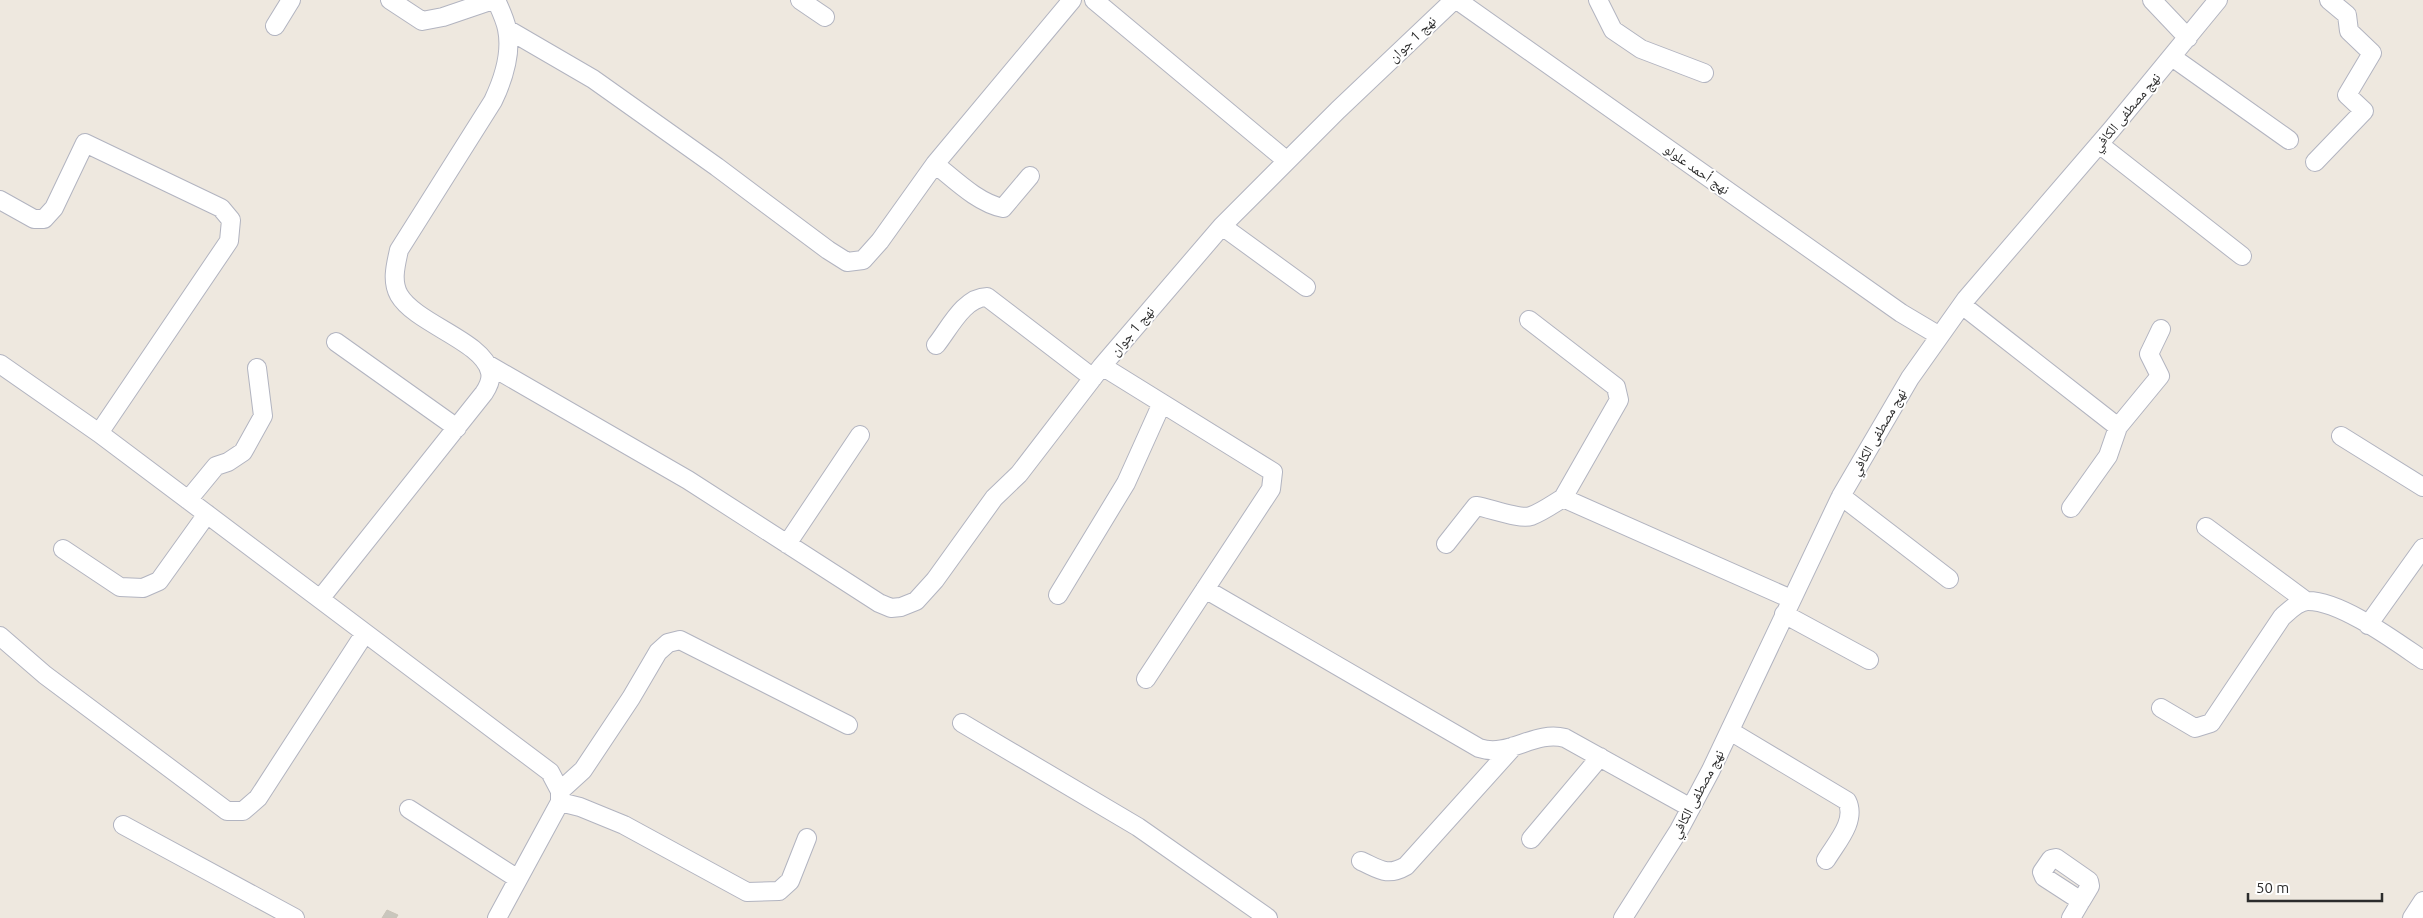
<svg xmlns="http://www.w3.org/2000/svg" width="2423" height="918" font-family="Ubuntu,'Noto Naskh Arabic',sans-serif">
<rect width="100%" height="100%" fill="#eee8df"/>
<!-- building -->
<path fill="#c9c6bd" stroke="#cac4b8" d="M 387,910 L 398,915 L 396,918 L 382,918 Z"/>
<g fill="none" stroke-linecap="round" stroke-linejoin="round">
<defs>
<path id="minor" d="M 390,0 L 422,21 L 443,17 L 493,0
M 496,0 C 500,9 505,19 507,29 C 512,53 503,80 493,101 L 399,250 C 396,264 391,281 399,295 C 416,324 483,341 490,372 C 492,380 488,387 484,393 L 320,599 L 550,772 L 560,791 L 560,802 L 497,918
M 800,0 L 825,17
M 1094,0 L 1287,161
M 1457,0 L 1901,313 L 1938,335
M 1598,0 L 1613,30 L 1641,49 L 1704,73
M 2152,0 L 2188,38
M 275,26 L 291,0
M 507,29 L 593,79 L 717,167 L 828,250 L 847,262 L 863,260 L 880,241 L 935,164 L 1072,0
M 2172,57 L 2289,140
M 2099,144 L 2242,256
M 2315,162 L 2364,111 L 2347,95 L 2372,53 L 2349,31 L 2347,15 L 2329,0
M 935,164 C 955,180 978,203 1003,208 L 1030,176
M 0,200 L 34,219 L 44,219 L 54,208 L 85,143 L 221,208 L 231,220 L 229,241 L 99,433
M 1222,226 L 1306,287
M 1962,305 L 2118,427 L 2108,456 L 2071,508
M 1529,320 L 1616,387 L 1619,400 L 1563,498 L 1791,599
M 336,342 L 457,428
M 936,345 C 949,329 964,297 987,297 L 1093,378
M 0,364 L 99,433 L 320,599
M 487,364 L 688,480 L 879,603 L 891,608 L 901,607 L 916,601 L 935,580 L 994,498 L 1019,474 L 1102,366
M 2118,427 L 2160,376 L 2149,354 L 2161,329
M 2341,436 L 2423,487
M 1841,496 L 1949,579
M 188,500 L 216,466 L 228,462 L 243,452 L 263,416 L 257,368
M 2206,527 L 2306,601
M 787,544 L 860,435
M 1446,544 L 1476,506 C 1490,508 1520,520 1531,516 C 1542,512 1553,504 1563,498
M 63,549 L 120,587 L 143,588 L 159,581 L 207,514
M 1205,589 L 1479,748 C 1509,758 1534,730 1565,738 L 1691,808
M 1058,595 L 1126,483 L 1162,403
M 1784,614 L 1869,660
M 2368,625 L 2423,548
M 0,636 L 45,675 L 227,811 L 243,811 L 258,798 L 365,633
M 1146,679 L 1271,489 L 1273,472 L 1102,366 L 1222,226 L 1338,110 L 1454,0
M 2161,708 L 2195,728 L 2211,723 L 2282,617 C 2289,611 2298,601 2308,601 C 2341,601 2395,641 2423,660
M 962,723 L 1138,827 L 1268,918
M 1730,731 L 1847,801 C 1857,821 1836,843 1826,860
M 560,791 L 583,770 L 631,698 L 658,652 L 668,643 L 680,640 L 848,725
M 560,802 L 580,807 L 624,825 L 747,892 L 779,891 L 790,881 L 807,838
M 409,809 L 518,879
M 123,825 L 295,918
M 1531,839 L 1600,757
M 2056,858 L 2089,881 L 2090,886 L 2081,901 L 2044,877 L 2042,872 L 2051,859 Z
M 1361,861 C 1379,869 1387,877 1406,866 L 1514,746
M 1623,918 L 1679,830 L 1711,770 L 1841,496 L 1910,378 L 1966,299 L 2112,129 L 2218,0
M 2071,918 L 2081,901
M 2412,918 L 2423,901"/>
</defs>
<!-- minor casing -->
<use href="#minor" stroke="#b2b4c0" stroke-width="20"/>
<!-- minor -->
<use href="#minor" stroke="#fff" stroke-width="18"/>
</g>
<g text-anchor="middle" stroke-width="4" stroke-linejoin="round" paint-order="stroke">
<!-- street labels -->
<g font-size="14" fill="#2c2c2c" stroke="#fff">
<text transform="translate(1412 39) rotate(-44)" y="5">نهج 1 جوان</text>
<text transform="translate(2126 112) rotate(-50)" y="5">نهج مصطفى الكافي</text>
<text transform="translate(1697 169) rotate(35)" y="5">نهج أحمد علولو</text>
<text transform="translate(1132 331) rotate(-50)" y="5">نهج 1 جوان</text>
<text transform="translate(1878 432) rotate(-60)" y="5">نهج مصطفى الكافي</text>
<text transform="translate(1697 794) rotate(-62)" y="5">نهج مصطفى الكافي</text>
</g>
</g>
<!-- scale -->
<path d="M2248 893v8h134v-8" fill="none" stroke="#2c2c2c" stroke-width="2.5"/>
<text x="2256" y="893" font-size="15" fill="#2c2c2c" stroke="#ffffff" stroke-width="4" paint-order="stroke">50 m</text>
</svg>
